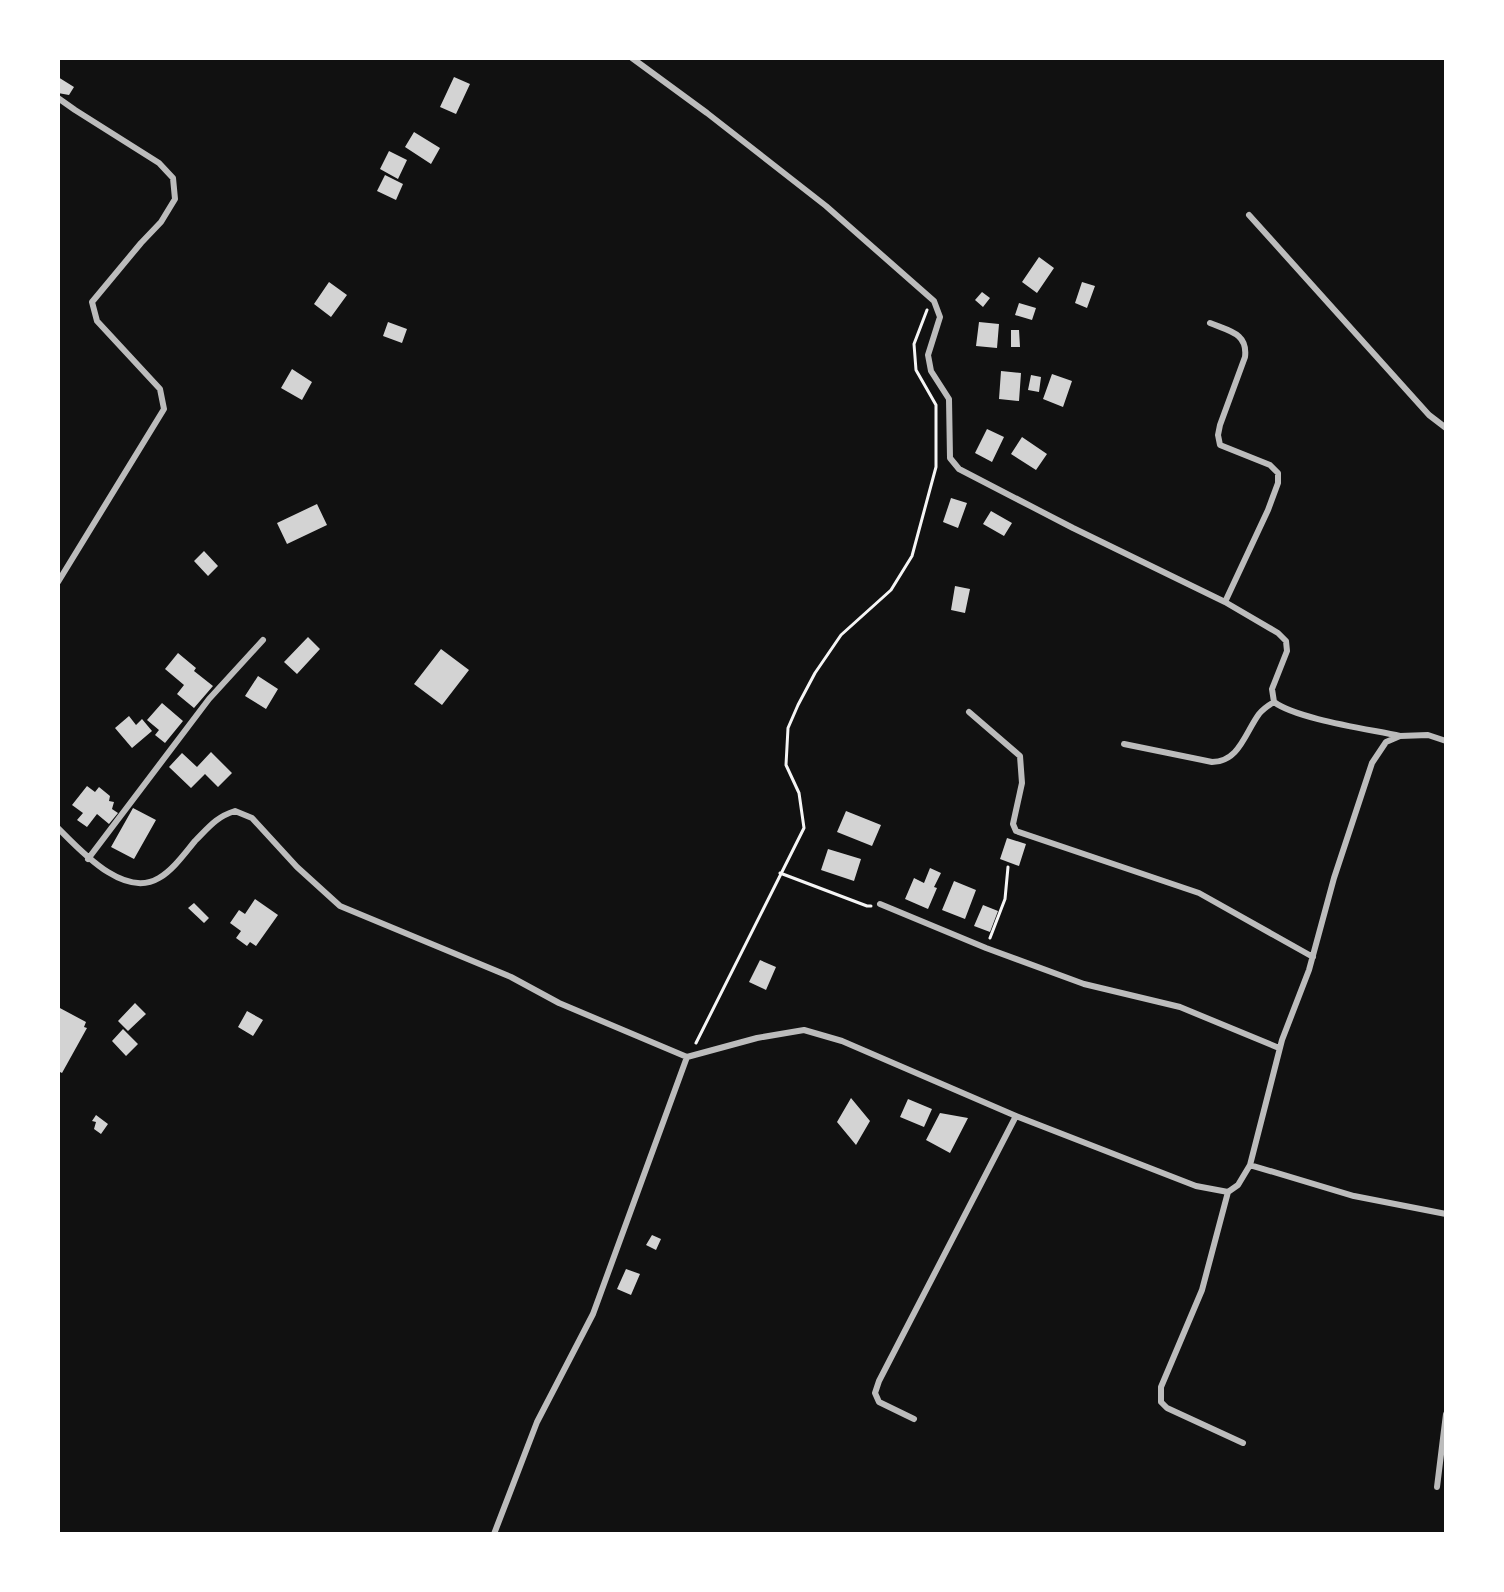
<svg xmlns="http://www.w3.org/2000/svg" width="1504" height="1592" font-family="Literata,serif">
<rect width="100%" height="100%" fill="#111"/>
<!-- building -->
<path fill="#d3d3d3" d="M 58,77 L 74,87 L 69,95 L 58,93 Z
M 454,77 L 470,84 L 456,114 L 440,107 Z
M 414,132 L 440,148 L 431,164 L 405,147 Z
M 389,151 L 407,160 L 398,179 L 380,169 Z
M 385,175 L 403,184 L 396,200 L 377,191 Z
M 1039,257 L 1054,268 L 1037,293 L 1022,282 Z
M 329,282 L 347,295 L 331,317 L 314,304 Z
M 1082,282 L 1095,286 L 1087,308 L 1075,303 Z
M 982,292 L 990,298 L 983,307 L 975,300 Z
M 1019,303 L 1036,308 L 1032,320 L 1015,315 Z
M 388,322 L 407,329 L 402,343 L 383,336 Z
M 979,322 L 999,324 L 997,348 L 976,346 Z
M 1011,330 L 1019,330 L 1020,347 L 1011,347 Z
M 292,369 L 312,382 L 302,400 L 281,388 Z
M 1001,371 L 1021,373 L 1019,401 L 999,399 Z
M 1052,374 L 1072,381 L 1063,407 L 1043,399 Z
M 1031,375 L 1041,377 L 1039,392 L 1028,390 Z
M 987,429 L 1004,437 L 992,462 L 975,453 Z
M 1022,437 L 1047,454 L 1036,470 L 1011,454 Z
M 951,498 L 967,503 L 958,528 L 943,522 Z
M 317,504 L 327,525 L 287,544 L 277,523 Z
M 991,511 L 1012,523 L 1004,536 L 983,524 Z
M 204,551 L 218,566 L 208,576 L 194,561 Z
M 955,586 L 970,589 L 965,613 L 951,610 Z
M 308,637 L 320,649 L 297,674 L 284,662 Z
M 441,649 L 469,670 L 442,705 L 414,684 Z
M 178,653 L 196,668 L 194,671 L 213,686 L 194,708 L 177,694 L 184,685 L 165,669 Z
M 258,676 L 278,689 L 266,709 L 245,696 Z
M 162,703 L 183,721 L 165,743 L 155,735 L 159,730 L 147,720 Z
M 129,716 L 136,725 L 142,719 L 152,731 L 132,748 L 115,728 Z
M 211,752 L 232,773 L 218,787 L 205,774 L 191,788 L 169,767 L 182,753 L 197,767 Z
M 87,786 L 95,792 L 99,787 L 110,796 L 109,801 L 114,802 L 112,809 L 118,813 L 109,824 L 97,814 L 87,827 L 77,820 L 83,813 L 72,805 Z
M 133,808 L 156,820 L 134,859 L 111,847 Z
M 846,811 L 881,825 L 872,846 L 837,832 Z
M 1007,838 L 1026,844 L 1019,866 L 1000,859 Z
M 828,849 L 861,859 L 854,881 L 821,870 Z
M 930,868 L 941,873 L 934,887 L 937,888 L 928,909 L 905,899 L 914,878 L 924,883 Z
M 954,881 L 976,890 L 965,919 L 942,910 Z
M 255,899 L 278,915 L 256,946 L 250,942 L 247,946 L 236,938 L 241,931 L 230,923 L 239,910 L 245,914 Z
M 194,903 L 209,918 L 204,923 L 188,908 Z
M 983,905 L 998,911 L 990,932 L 974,926 Z
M 760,960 L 776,967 L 766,990 L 749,982 Z
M 135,1003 L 146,1014 L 128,1031 L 118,1021 Z
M 58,1007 L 86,1022 L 84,1027 L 87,1028 L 62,1073 L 58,1071 Z
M 247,1011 L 263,1020 L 253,1036 L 238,1027 Z
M 123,1029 L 138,1044 L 126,1056 L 112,1041 Z
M 851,1098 L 870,1121 L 856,1145 L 837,1122 Z
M 908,1099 L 932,1109 L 924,1127 L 900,1117 Z
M 940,1113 L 968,1118 L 950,1153 L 926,1140 Z
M 96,1115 L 108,1124 L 101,1134 L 94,1129 L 96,1122 L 92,1121 Z
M 652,1235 L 661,1239 L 656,1250 L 646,1245 Z
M 626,1269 L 640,1274 L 631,1295 L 617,1289 Z"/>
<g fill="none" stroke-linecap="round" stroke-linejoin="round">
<!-- path -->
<path stroke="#f5f5f5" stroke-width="3" d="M 780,873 L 867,906 L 871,906
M 990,938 L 1005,899 L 1008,867
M 696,1043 L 804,828 L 799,793 L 786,765 L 788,728 L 798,705 L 815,673 L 841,635 L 891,590 L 912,556 L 936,467 L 936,405 L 916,370 L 914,344 L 927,310"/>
<!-- minor -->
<path stroke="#bcbcbc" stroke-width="6" d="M 632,58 L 707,113 L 826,206 L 934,301 L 940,317 L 928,355 L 931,371 L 949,399 L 950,458 L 959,469 L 1073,528 L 1225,602 L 1278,633 L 1286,641 L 1287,651 L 1272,689 L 1274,702 C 1297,719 1368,729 1400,736
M 58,98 L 75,110 L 159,163 L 173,178 L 175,199 L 161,222 L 141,243 L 92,302 L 97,321 L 160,389 L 164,409 L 58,582
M 1249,215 L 1429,415 L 1446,428
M 1210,323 C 1229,331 1248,333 1245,357 L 1220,425 L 1218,435 L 1220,445 L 1270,465 L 1278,473 L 1278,483 L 1268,510 L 1225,602
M 969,712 L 1020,756 L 1022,783 L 1013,824 L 1016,831 L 1199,893 L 1313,957
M 1124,744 L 1212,762 C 1239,762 1245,733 1259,714 C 1263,709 1269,705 1274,702
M 58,828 C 81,851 124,899 159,878 C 173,870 185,853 195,841 C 209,827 216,817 235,811 L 252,818 L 297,867 L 340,906 L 511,977 L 559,1003 L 687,1057 L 757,1038 L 804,1030 L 842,1041 L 1016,1116 L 1196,1186 L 1228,1192 L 1238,1185 L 1250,1165 L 1282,1040 L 1309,970 L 1334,878 L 1372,763 L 1386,742 L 1400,736 L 1428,735 L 1446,741
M 88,859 L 209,699 L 263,640
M 880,904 L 986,948 L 1084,984 L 1180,1007 L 1279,1048
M 1250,1165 L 1354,1196 L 1446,1214
M 1228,1192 L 1202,1290 L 1161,1387 L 1161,1402 L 1167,1408 L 1243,1443
M 914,1419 L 879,1402 L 875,1393 L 879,1381 L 1016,1116
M 1437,1487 L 1446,1414
M 494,1534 L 537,1422 L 593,1314 L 687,1057"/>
</g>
<!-- border -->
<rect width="1504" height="1592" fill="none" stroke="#ffffff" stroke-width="120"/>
</svg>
